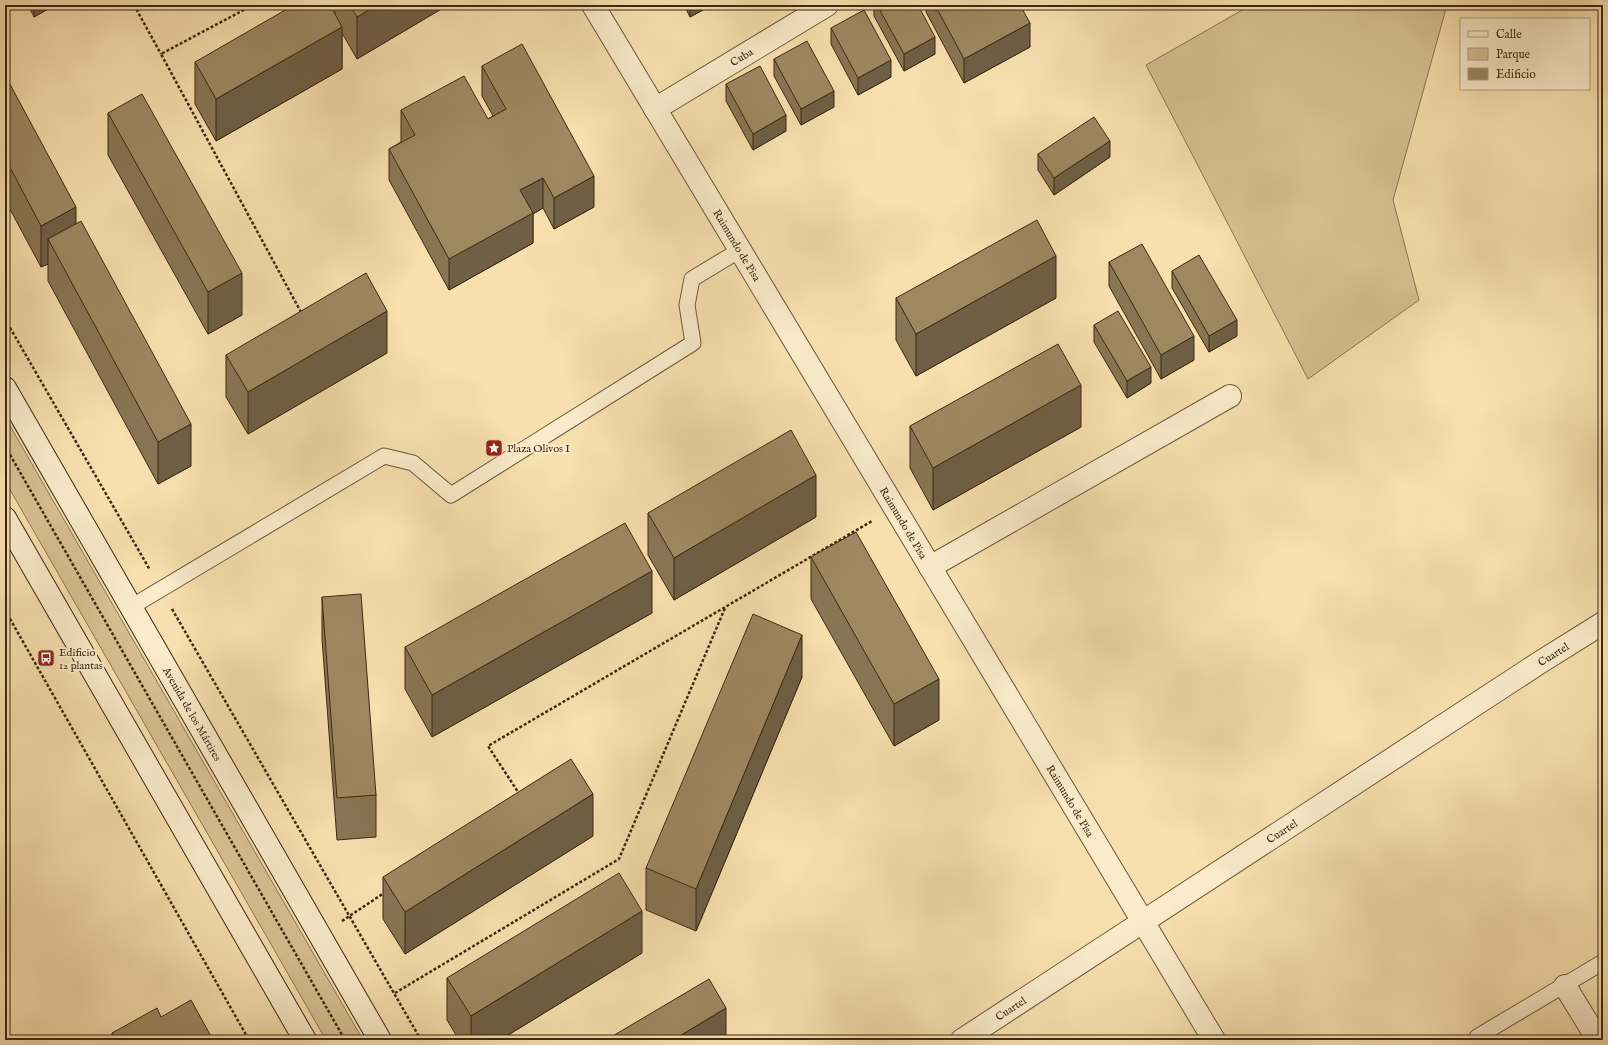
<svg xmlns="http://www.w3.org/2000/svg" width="1608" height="1045" font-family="'IM FELL English',serif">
<rect width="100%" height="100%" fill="#f7e0ae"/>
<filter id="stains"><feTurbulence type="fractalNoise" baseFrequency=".005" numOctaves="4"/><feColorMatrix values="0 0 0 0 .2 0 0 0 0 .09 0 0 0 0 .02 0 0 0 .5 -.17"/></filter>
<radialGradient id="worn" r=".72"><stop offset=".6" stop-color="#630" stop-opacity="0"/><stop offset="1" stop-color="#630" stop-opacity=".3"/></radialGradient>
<!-- green -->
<path fill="#d7c193" stroke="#8a7552" d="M 1251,5 L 1447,5 L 1393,200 L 1419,300 L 1308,379 L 1146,65 Z
M 5,417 L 363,1040 L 326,1040 L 5,481 Z"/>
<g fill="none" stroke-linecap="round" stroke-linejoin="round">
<defs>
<path id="service" d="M 131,607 L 384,456 L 413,463 L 451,495 L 693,343 L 687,305 L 692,279 L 740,250
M 1477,1037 L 1603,962"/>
<g id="minor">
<path id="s1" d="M 655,109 L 827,5"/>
<path d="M 930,567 L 1230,396"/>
<path d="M 1565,986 L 1598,1040"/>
<path id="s2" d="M 962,1040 L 1539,663 L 1603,623"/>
</g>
<g id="tertiary">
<path id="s3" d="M 593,5 L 1214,1040"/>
</g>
<g id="secondary">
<path id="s4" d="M 5,388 L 380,1040"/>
<path d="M 5,518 L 305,1040"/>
</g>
</defs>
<!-- service casing -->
<use href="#service" stroke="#6c5738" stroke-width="17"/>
<!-- minor casing -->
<use href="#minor" stroke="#6c5738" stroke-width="24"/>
<!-- tertiary casing -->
<use href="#tertiary" stroke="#6c5738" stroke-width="24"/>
<!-- secondary casing -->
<use href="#secondary" stroke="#3d2910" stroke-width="24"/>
<!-- path -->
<path stroke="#3d2910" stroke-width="2.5" stroke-dasharray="3 2" stroke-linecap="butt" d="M 134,5 L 161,54
M 253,5 L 161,54 L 302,314
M 5,319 L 150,570
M 5,446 L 345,1040
M 172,609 L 421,1040
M 5,610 L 249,1040
M 520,795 L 488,746 L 872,521
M 342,921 L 384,893
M 395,993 L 619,859 L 725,608"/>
<!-- service -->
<use href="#service" stroke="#faebca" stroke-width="15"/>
<!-- minor -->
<use href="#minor" stroke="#faebca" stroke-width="22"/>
<!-- tertiary -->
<use href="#tertiary" stroke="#faebca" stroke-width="22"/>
<!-- secondary -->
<use href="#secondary" stroke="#faebca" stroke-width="22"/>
</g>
<!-- wall -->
<path fill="#887554" stroke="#3d2910" d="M 28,5 L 55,5 L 34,17 Z
M 335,5 L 448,5 L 357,59 L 342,33 L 342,69 L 216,141 L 195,104 L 195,62 L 335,14 Z
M 684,5 L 712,5 L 690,17 Z
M 874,5 L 918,5 L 935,54 L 904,71 L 874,16 Z
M 926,5 L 1020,5 L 1030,47 L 964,83 L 926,12 Z
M 831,28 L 891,77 L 858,95 L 831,44 Z
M 774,59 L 834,107 L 801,125 L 774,76 Z
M 482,66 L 594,207 L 554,229 L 543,208 L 533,214 L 533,243 L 449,290 L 389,180 L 389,149 L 401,142 L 401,110 L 488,119 L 493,116 L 482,96 Z
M 5,75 L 191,466 L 158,484 L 48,281 L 48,264 L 41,267 L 5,200 Z
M 726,84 L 786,131 L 753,150 L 726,101 Z
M 108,113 L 242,315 L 208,334 L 108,155 Z
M 1038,154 L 1110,157 L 1054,195 L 1038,170 Z
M 1109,262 L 1194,360 L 1161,379 L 1109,286 Z
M 1172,271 L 1237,336 L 1209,352 L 1172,288 Z
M 896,298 L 1056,298 L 916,376 L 896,340 Z
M 1094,325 L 1151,383 L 1127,398 L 1094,342 Z
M 387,353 L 248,434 L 226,397 L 226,355 Z
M 910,426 L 1081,427 L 933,510 L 910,468 Z
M 648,513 L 816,517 L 674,600 L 648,555 Z
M 811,557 L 939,720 L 894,746 L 811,599 Z
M 322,597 L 376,795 L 376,837 L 337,840 L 322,639 Z
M 652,613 L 432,737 L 405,689 L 405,647 Z
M 802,677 L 696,931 L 646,910 L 646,868 Z
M 593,836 L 405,954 L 383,919 L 383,877 Z
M 642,953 L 500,1040 L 459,1040 L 447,1020 L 447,978 Z
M 161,1017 L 213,1040 L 112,1040 L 112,1033 Z"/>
<!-- shaded-wall -->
<path fill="#6f5f45" stroke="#3d2910" d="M 34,5 L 55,5 L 34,17 Z
M 377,5 L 448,5 L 357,59 L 357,17 Z
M 662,5 L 670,5 L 662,9 Z
M 690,5 L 712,5 L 690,17 Z
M 1030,23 L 1030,47 L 964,83 L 964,59 Z
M 342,27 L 342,69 L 216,141 L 216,99 Z
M 935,37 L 935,54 L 904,71 L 904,54 Z
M 891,60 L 891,77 L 858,95 L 858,78 Z
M 834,91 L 834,107 L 801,125 L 801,109 Z
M 786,115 L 786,131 L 753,150 L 753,134 Z
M 1110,141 L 1110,157 L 1054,195 L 1054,178 Z
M 594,176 L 594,207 L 554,229 L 554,198 Z
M 543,178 L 543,208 L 533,214 L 533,243 L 449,290 L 449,259 L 520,190 Z
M 76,207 L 76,249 L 48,239 L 48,264 L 41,267 L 41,226 Z
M 1056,256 L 1056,298 L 916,376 L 916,334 Z
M 242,273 L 242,315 L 208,334 L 208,292 Z
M 387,311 L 387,353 L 248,434 L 248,392 Z
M 1237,320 L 1237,336 L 1209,352 L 1209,336 Z
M 1194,336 L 1194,360 L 1161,379 L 1161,355 Z
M 1151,367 L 1151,383 L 1127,398 L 1127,381 Z
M 1081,385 L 1081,427 L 933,510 L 933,468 Z
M 191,424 L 191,466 L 158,484 L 158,442 Z
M 816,475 L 816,517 L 674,600 L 674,558 Z
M 652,571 L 652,613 L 432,737 L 432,695 Z
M 802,635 L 802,677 L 696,931 L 696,889 Z
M 939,679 L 939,720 L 894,746 L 894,704 Z
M 593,794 L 593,836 L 405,954 L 405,912 Z
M 642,911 L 642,953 L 500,1040 L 471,1040 L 471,1016 Z
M 726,1008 L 726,1040 L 673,1040 Z"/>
<!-- building -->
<path fill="#9e8862" stroke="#3d2910" d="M 294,5 L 330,5 L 342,27 L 216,99 L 195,62 Z
M 350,5 L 377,5 L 357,17 Z
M 877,5 L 918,5 L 935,37 L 904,54 Z
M 935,5 L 1020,5 L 1030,23 L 964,59 Z
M 864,10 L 891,60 L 858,78 L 831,28 Z
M 807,41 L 834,91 L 801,109 L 774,59 Z
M 522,44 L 594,176 L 554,198 L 543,178 L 520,190 L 533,213 L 449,259 L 389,149 L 415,135 L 401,110 L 464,76 L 488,119 L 506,109 L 482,66 Z
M 760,66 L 786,115 L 753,134 L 726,84 Z
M 5,75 L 76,207 L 41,226 L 5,158 Z
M 142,94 L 242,273 L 208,292 L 108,113 Z
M 1094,117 L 1110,141 L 1054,178 L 1038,154 Z
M 1037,220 L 1056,256 L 916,334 L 896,298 Z
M 81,221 L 191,424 L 158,442 L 48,239 Z
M 1142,244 L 1194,336 L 1161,355 L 1109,262 Z
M 1199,255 L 1237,320 L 1209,336 L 1172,271 Z
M 366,273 L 387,311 L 248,392 L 226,355 Z
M 1118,311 L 1151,367 L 1127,381 L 1094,325 Z
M 1058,344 L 1081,385 L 933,468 L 910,426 Z
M 791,430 L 816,475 L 674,558 L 648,513 Z
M 625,523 L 652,571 L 432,695 L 405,647 Z
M 856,532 L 939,679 L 894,704 L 811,557 Z
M 361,594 L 376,795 L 337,798 L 322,597 Z
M 753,614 L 802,635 L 696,889 L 646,868 Z
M 571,759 L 593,794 L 405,912 L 383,877 Z
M 619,873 L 642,911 L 471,1016 L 447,978 Z
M 709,979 L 726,1008 L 673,1040 L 606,1040 Z
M 191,1000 L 213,1040 L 116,1040 L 112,1033 L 157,1008 L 161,1017 Z"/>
<!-- icons -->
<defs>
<symbol id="sight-square" viewBox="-11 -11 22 22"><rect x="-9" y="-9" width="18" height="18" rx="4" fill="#8f2418" stroke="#faebca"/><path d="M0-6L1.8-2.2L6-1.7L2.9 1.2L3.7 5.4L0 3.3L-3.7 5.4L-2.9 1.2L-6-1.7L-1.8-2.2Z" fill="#fff"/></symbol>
<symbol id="bus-square" viewBox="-11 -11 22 22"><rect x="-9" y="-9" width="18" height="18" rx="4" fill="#8f2418" stroke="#faebca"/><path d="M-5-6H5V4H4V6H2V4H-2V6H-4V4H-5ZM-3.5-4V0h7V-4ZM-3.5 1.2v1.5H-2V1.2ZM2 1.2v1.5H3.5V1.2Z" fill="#fff"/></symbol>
</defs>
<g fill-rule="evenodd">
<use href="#sight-square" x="484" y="438" width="20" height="20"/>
<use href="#bus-square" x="36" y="648" width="20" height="20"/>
</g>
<g text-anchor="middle" stroke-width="4" stroke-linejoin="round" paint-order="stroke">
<!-- street labels -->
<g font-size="11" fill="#3d2910" stroke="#faebca">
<text dy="4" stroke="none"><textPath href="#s1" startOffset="101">Cuba</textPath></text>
<text dy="4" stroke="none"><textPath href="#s3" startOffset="280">Raimundo de Pisa</textPath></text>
<text dy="4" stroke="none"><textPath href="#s3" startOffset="604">Raimundo de Pisa</textPath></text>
<text dy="4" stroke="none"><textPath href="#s2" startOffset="706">Cuartel</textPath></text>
<text dy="4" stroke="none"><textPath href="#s4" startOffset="376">Avenida de los Mártires</textPath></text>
<text dy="4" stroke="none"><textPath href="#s3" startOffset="928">Raimundo de Pisa</textPath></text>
<text dy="4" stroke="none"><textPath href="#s2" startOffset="382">Cuartel</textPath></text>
<text dy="4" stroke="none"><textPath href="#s2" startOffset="58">Cuartel</textPath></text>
</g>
<!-- poi labels -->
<g font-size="11" fill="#3d2910" stroke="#faebca" text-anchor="start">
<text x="507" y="452">Plaza Olivos I</text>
<text x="59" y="656">Edificio<tspan x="59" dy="13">12 plantas</tspan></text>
</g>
</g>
<!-- margin -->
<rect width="1608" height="1045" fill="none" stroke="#f7e0ae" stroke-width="20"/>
<rect x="6" y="6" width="1596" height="1033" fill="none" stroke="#3d2910" stroke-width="2"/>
<rect x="10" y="10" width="1588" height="1025" fill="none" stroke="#3d2910"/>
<!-- legend -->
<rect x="1460" y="18" width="130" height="72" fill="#faebca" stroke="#ae9d80"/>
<rect x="1468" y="31" width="20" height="6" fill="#faebca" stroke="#ae9d80"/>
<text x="1496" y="38" font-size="12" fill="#3d2910">Calle</text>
<rect x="1468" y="48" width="20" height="12" fill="#d7c193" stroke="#ae9d80"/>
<text x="1496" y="58" font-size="12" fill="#3d2910">Parque</text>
<rect x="1468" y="68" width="20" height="12" fill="#9e8862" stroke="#ae9d80"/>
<text x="1496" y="78" font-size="12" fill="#3d2910">Edificio</text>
<rect width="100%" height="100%" filter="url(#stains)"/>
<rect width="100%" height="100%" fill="url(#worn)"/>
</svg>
